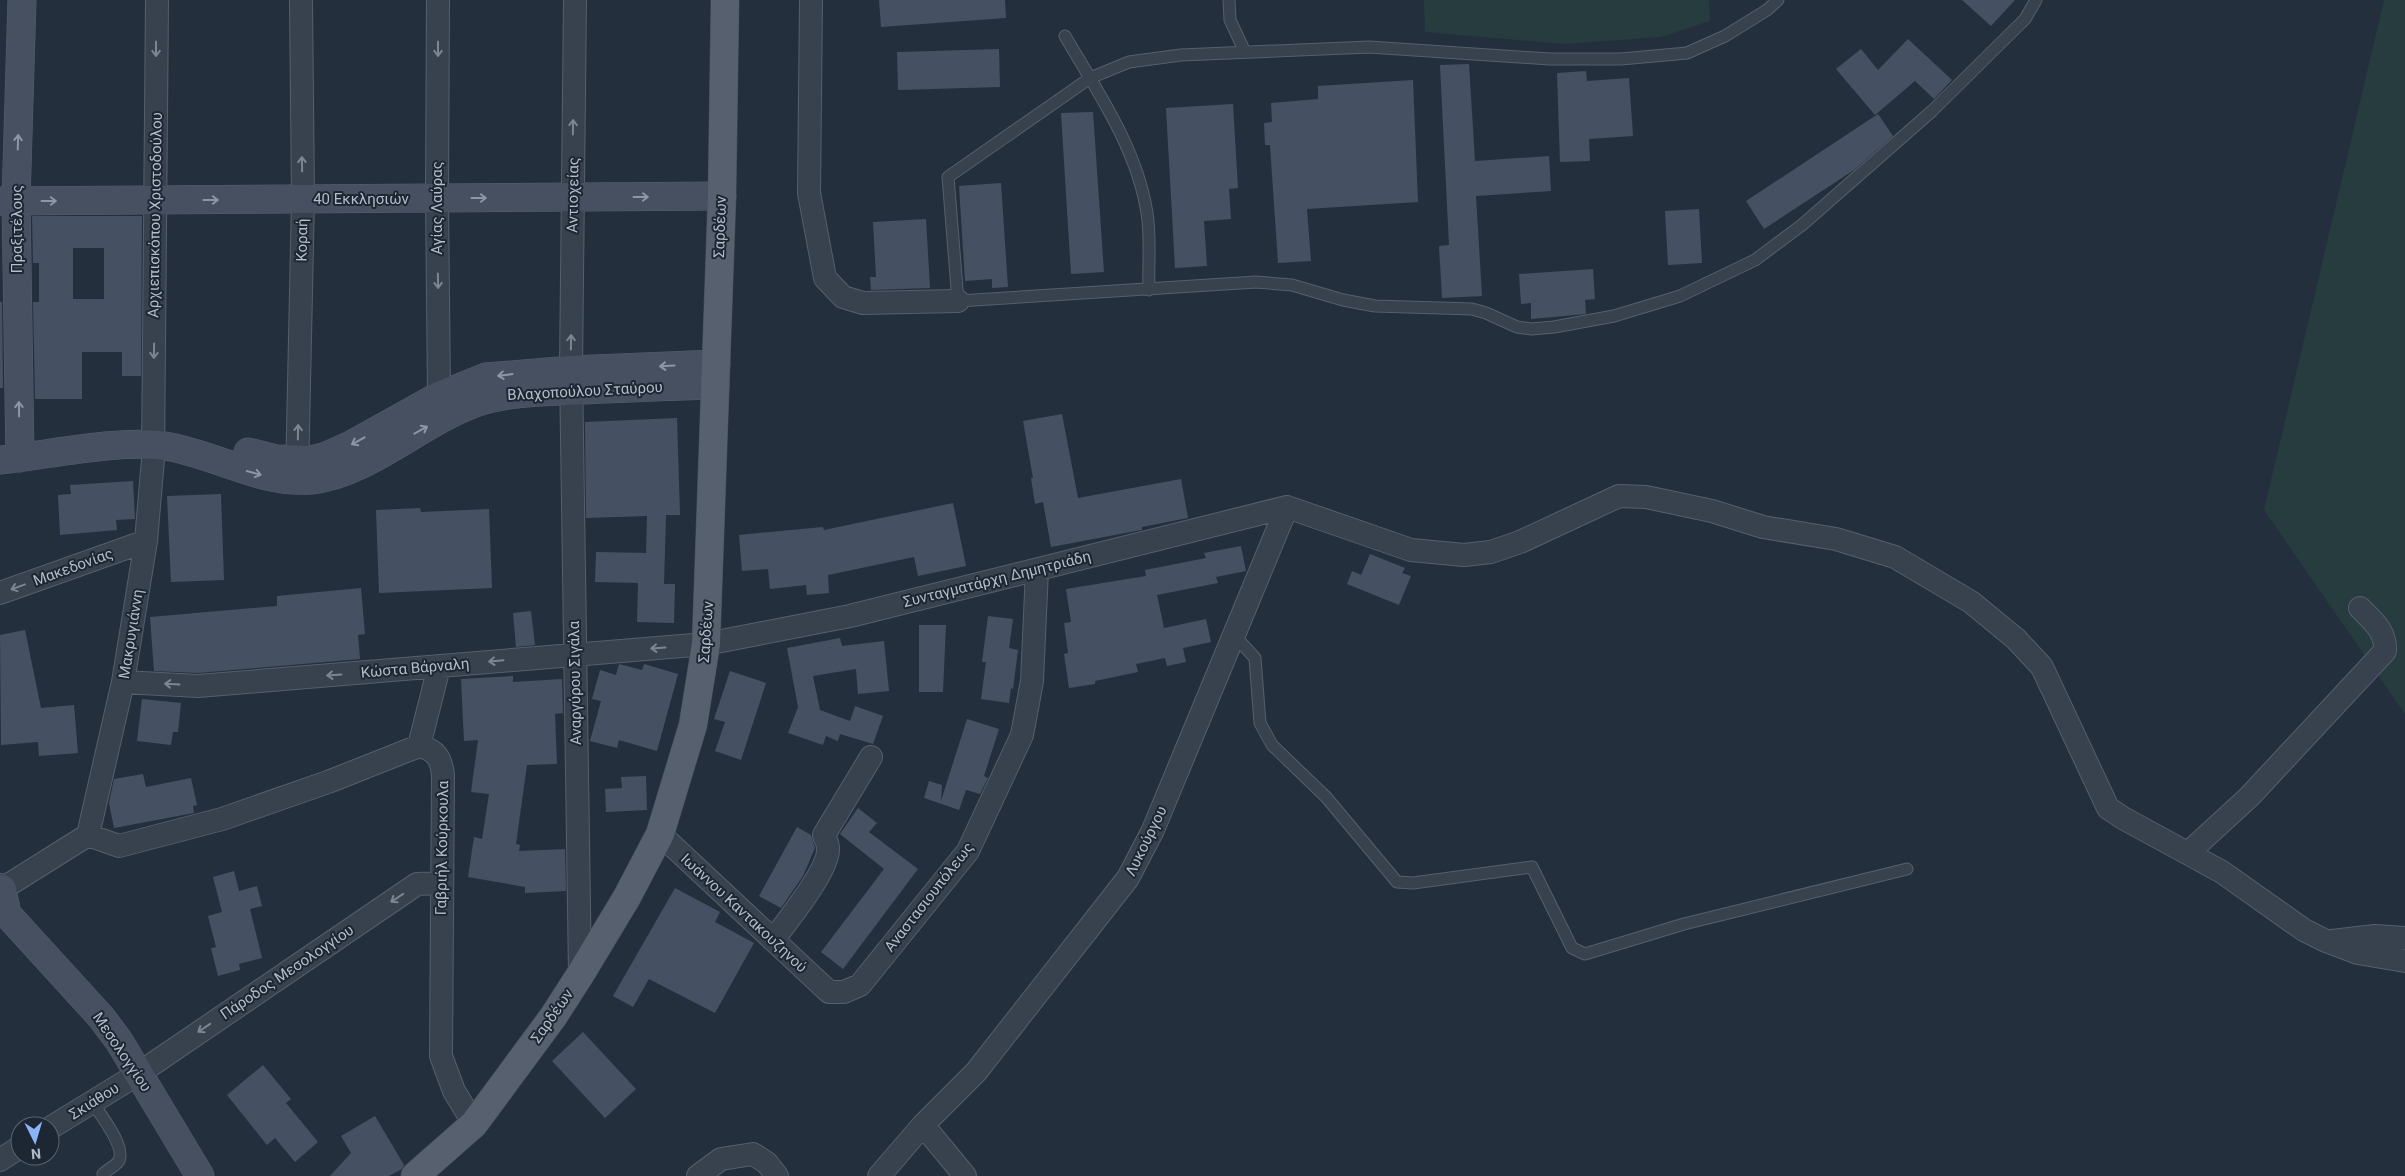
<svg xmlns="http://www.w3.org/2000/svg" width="2405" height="1176" font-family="Roboto,sans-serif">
<rect width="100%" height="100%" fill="#242f3e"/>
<!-- green -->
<path fill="#263c3f" d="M 1424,0 L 1709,0 L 1710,21 L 1661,37 L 1565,44 L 1425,32 Z
M 2384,0 L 2405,0 L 2405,714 L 2264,510 Z"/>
<!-- building -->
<path fill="#455162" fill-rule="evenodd" d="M 879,0 L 1005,0 L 1006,18 L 881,27 Z
M 1962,0 L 2015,0 L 1991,26 Z
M 1908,39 L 1952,80 L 1934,99 L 1915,81 L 1875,115 L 1836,69 L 1861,49 L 1878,70 Z
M 999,49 L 1000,87 L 898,90 L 897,52 Z
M 1469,64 L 1475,161 L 1549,156 L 1551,191 L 1476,196 L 1482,296 L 1442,298 L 1439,246 L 1449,245 L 1440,65 Z
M 1586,71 L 1587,81 L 1629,78 L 1633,136 L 1589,139 L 1590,161 L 1560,162 L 1557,73 Z
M 1413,80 L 1418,202 L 1307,209 L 1311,261 L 1278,263 L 1270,145 L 1265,145 L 1264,123 L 1272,122 L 1271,103 L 1318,99 L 1318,86 Z
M 1233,104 L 1238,188 L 1229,189 L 1231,219 L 1204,221 L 1207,266 L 1175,268 L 1166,108 Z
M 1093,112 L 1104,272 L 1071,274 L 1061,113 Z
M 1878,114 L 1893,136 L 1854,170 L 1764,229 L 1746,201 Z
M 1001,183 L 1008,287 L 992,288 L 992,279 L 965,281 L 959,186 Z
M 1699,209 L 1702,263 L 1668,265 L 1665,211 Z
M 32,216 L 142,216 L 141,376 L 122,376 L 122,352 L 82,352 L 82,399 L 35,399 L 33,302 L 39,302 L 39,263 L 33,263 ZM 73,248 L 104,248 L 104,299 L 73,299 Z
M 926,219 L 930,288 L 871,290 L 870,277 L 876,277 L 873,222 Z
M 1593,269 L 1595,299 L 1585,300 L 1586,314 L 1531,319 L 1531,303 L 1521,304 L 1519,274 Z
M 0,302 L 2,302 L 3,388 L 0,388 Z
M 1062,414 L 1078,498 L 1181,479 L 1188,518 L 1142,527 L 1142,530 L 1136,531 L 1051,547 L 1043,502 L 1035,504 L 1031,478 L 1033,478 L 1023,421 Z
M 677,418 L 680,515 L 666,515 L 664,584 L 675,584 L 674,623 L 637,622 L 638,583 L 595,582 L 596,552 L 646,553 L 647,516 L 586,518 L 585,422 Z
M 133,481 L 135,519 L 116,520 L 117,530 L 60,535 L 58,495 L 71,494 L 70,485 Z
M 221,494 L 224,580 L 171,582 L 167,496 Z
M 953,503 L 966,566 L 918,576 L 914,557 L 828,575 L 829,593 L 807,595 L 806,585 L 770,589 L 768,569 L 742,571 L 739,535 L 823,527 L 824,530 Z
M 420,508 L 421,512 L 489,509 L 492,588 L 379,593 L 376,510 Z
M 1241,546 L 1246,571 L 1216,577 L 1218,583 L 1157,595 L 1164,628 L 1206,619 L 1211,642 L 1183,648 L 1186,662 L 1167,666 L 1165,658 L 1136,664 L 1138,672 L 1095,681 L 1095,684 L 1069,688 L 1064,654 L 1068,653 L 1064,623 L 1071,622 L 1066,589 L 1146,576 L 1145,570 L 1206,558 L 1204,553 Z
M 1370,554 L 1405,568 L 1402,573 L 1411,576 L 1399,605 L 1347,584 L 1352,571 L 1361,575 Z
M 361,588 L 365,634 L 358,635 L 360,659 L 198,673 L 154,671 L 150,617 L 277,606 L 277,596 Z
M 531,611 L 535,645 L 516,647 L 513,613 Z
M 988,616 L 1013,619 L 1009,648 L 1018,650 L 1013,689 L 1011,688 L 1009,703 L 981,699 L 986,662 L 982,662 Z
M 919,625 L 946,625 L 943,692 L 919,692 Z
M 25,630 L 41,708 L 74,705 L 78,753 L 39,756 L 38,742 L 1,745 L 0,635 Z
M 840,638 L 842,646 L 884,641 L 889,691 L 858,694 L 856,669 L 813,676 L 820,710 L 850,721 L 855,706 L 883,716 L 873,744 L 840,734 L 838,741 L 826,736 L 823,745 L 788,733 L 798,707 L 787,648 Z
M 619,664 L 642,670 L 644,664 L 678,674 L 657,751 L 619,740 L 617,748 L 590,741 L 601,701 L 592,699 L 600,670 L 616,675 Z
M 730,671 L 766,683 L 741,760 L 715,751 L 725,722 L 714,719 Z
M 513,676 L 513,682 L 562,679 L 563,713 L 555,714 L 557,764 L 527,765 L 516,844 L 520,845 L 519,851 L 565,849 L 566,891 L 525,893 L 525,887 L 468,877 L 474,837 L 482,839 L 489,794 L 471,792 L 478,740 L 464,741 L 461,679 Z
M 142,699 L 181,703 L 178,732 L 173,732 L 171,745 L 137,741 Z
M 967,719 L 999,729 L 984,776 L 988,778 L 980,794 L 966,790 L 959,810 L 924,798 L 929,781 L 942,785 L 941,801 Z
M 143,774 L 146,787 L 191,778 L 197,805 L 193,806 L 194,813 L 114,828 L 109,803 L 114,779 Z
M 646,776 L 647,810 L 606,812 L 605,789 L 622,788 L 621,777 Z
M 858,808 L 877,823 L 869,832 L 918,869 L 843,969 L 821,952 L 884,869 L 840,834 Z
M 797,827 L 811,835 L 815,848 L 803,876 L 781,908 L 759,896 Z
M 234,871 L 239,891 L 257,886 L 262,906 L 250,909 L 262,958 L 239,964 L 240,970 L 218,976 L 211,948 L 216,947 L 208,916 L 222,912 L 213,877 Z
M 675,888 L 720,912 L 715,922 L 754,943 L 715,1013 L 649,979 L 633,1007 L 613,996 Z
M 583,1032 L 636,1089 L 605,1118 L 552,1061 Z
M 263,1065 L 291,1099 L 286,1103 L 318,1142 L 295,1162 L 275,1138 L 267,1145 L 227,1095 Z
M 375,1116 L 404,1165 L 402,1169 L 389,1176 L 330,1176 L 351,1153 L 341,1136 Z"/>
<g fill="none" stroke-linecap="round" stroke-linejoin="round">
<defs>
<path id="lane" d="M 1229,0 L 1230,20 L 1245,52
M 1778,0 L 1767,10 L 1725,36 L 1687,53 L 1621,59 L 1550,59 L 1369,47 L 1181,55 L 1129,62 L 1090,78 L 948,177 L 958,301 L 1256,282 L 1292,285 L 1343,300 L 1375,306 L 1472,309 L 1486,313 L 1517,327 L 1532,329 L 1554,327 L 1614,316 L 1680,296 L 1755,260 L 1802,225 L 1932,111 L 2025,19 L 2036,0
M 1065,36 C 1097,91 1137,148 1147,213 C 1151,237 1148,265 1149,290
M 1234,635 L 1255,658 L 1260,723 L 1272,745 L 1326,797 L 1397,882 L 1413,883 L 1532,867 L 1572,948 L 1585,954 L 1684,924 L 1907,869
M 92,1102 C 100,1114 128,1149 118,1162 C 115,1166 107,1170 103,1174"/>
<path id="street" d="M 438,0 L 437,198 L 439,396 L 446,410
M 575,0 L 571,370 L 580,975
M 811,0 L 809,193 L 825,278 L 843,297 L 863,303 L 958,301
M 297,477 L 303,199 L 301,0
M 1287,507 L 1411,550 L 1464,555 L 1491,552 L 1520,542 L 1619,496 L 1646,497 L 1712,511 L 1763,527 L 1836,539 L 1895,557 L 1971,602 L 2016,639 L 2042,667 L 2108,808 L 2123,818 L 2222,872 L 2304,930 L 2326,941 L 2358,953 L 2405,961
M 0,593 L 146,541
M 123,682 L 198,686 L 706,644 L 850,616 L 1287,507
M 419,746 L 439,667
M 660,834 L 829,992 L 844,992 L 860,985 L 968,851 L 1022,735 L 1032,681 L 1037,570
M 88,835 L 123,682 L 146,541 L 153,459 L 157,0
M 88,835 L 119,846 L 222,819 L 328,782 L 419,746 C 436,750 441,758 443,775 L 441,1056 L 454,1091 L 474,1124
M 2188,853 L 2249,797 L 2385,651 C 2386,631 2373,621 2360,608
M 0,885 L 2,889 L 88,835
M 773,940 C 786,923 828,871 828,850 C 829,845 825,839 824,835 L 871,757
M 2332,941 L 2375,936 L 2405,938
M 923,1125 L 965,1176
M 50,1128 L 138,1074 L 417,884 L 441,883
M 0,1160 L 20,1147
M 698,1176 L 721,1159 L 753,1154 L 767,1163 L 777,1176
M 879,1176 L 923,1125 L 976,1072 L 1128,878 L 1153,830 L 1287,507"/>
<path id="secondary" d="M 0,201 L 722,196
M 248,452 L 277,459 L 311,460 L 324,457 L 351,445 L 439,396 L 486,377 L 571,370 L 716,364
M 20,458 L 16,201 L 22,0
M 0,460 C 49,455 118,439 165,446 C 215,454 260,484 311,480 C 366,475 422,422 475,403 C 509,391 547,392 583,390 C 627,388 671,386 715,385
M 0,890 L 2,889 L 7,914 L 101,1017 L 119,1041 L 200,1176"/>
<path id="primary" d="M 415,1176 L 474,1124 L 553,1017 L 580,975 L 627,897 L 660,834 L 693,725 L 706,644 L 722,196 L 725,0"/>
</defs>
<!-- lane casing -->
<use href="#lane" stroke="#565f6c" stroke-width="13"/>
<!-- street casing -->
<use href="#street" stroke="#565f6c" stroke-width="24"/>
<!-- secondary casing -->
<use href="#secondary" stroke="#565f6c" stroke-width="29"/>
<!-- primary casing -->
<use href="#primary" stroke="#414a57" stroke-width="29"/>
<!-- lane -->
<use href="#lane" stroke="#38414e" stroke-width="11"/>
<!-- street -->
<use href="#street" stroke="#38414e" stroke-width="22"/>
<!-- secondary -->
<use href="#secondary" stroke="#465061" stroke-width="28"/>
<!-- primary -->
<use href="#primary" stroke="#56606e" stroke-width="28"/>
</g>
<!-- one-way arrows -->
<defs><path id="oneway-shaft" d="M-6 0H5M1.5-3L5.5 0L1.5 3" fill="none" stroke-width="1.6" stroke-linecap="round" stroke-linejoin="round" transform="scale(1.25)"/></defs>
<g stroke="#7c8592">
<use href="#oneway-shaft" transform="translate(156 49) rotate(90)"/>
<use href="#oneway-shaft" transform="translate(438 49) rotate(90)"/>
<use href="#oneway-shaft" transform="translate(573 127) rotate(-89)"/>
<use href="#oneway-shaft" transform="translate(302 164) rotate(-91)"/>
<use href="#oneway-shaft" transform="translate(438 281) rotate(89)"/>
<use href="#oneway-shaft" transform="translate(571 342) rotate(-89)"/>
<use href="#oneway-shaft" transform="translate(154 351) rotate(91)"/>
<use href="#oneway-shaft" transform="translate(298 432) rotate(-89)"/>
<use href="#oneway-shaft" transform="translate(18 587) rotate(160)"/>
<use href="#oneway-shaft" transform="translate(658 648) rotate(176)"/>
<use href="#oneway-shaft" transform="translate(496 661) rotate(175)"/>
<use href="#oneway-shaft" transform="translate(334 675) rotate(176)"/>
<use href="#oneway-shaft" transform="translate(172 684) rotate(-177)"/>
<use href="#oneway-shaft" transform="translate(397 898) rotate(146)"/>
<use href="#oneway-shaft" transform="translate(204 1028) rotate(146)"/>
</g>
<g stroke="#8e96a5">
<use href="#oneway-shaft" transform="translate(18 142) rotate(-88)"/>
<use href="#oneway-shaft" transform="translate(641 197)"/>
<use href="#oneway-shaft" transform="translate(479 198)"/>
<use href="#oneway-shaft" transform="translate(211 200)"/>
<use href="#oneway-shaft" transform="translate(49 201)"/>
<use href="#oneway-shaft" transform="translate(667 366) rotate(177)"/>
<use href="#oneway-shaft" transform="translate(505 375) rotate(173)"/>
<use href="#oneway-shaft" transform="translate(19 409) rotate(-91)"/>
<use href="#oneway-shaft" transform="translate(421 430) rotate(-29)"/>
<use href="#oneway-shaft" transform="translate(358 441) rotate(151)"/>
<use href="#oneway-shaft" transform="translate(254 473) rotate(15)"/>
</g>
<g text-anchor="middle" stroke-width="4" stroke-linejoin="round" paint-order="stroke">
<!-- street labels -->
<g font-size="15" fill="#b4bcc9" stroke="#1d2633">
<text transform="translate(573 195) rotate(-89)" y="5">Αντιοχείας</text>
<text x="361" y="204">40 Εκκλησιών</text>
<text transform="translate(437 208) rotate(-90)" y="5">Αγίας Λαύρας</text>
<text transform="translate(155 215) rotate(-89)" y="5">Αρχιεπισκόπου Χριστοδούλου</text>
<text transform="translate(720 227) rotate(-88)" y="5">Σαρδέων</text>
<text transform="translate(17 229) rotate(-90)" y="5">Πραξιτέλους</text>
<text transform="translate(302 240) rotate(-89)" y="5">Κοραή</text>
<text transform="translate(585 391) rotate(-3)" y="5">Βλαχοπούλου Σταύρου</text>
<text transform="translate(73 567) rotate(-20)" y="5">Μακεδονίας</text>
<text transform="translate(997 579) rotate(-14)" y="5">Συνταγματάρχη Δημητριάδη</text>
<text transform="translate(706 632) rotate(-86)" y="5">Σαρδέων</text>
<text transform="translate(131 634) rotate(-81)" y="5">Μακρυγιάννη</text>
<text transform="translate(415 668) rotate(-5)" y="5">Κώστα Βάρναλη</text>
<text transform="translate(575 683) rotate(-91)" y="5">Αναργύρου Σιγάλα</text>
<text transform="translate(1146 841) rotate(-64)" y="5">Λυκούργου</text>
<text transform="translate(442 848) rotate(-89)" y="5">Γαβριήλ Κούρκουλα</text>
<text transform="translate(929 897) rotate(-52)" y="5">Αναστασιουπόλεως</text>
<text transform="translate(744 913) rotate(43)" y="5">Ιωάννου Καντακουζηνού</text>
<text transform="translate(287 972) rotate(-34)" y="5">Πάροδος Μεσολογγίου</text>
<text transform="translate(552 1016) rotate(-55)" y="5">Σαρδέων</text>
<text transform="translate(122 1052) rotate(56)" y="5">Μεσολογγίου</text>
<text transform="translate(94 1101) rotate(-32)" y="5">Σκιάθου</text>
</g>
</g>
<!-- north arrow -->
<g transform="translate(35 1141) rotate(175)"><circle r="24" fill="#1d2633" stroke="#59626f"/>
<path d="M0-4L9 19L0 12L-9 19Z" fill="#8ab4f8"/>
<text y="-8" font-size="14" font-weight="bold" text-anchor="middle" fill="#b4bcc9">N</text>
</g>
</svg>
